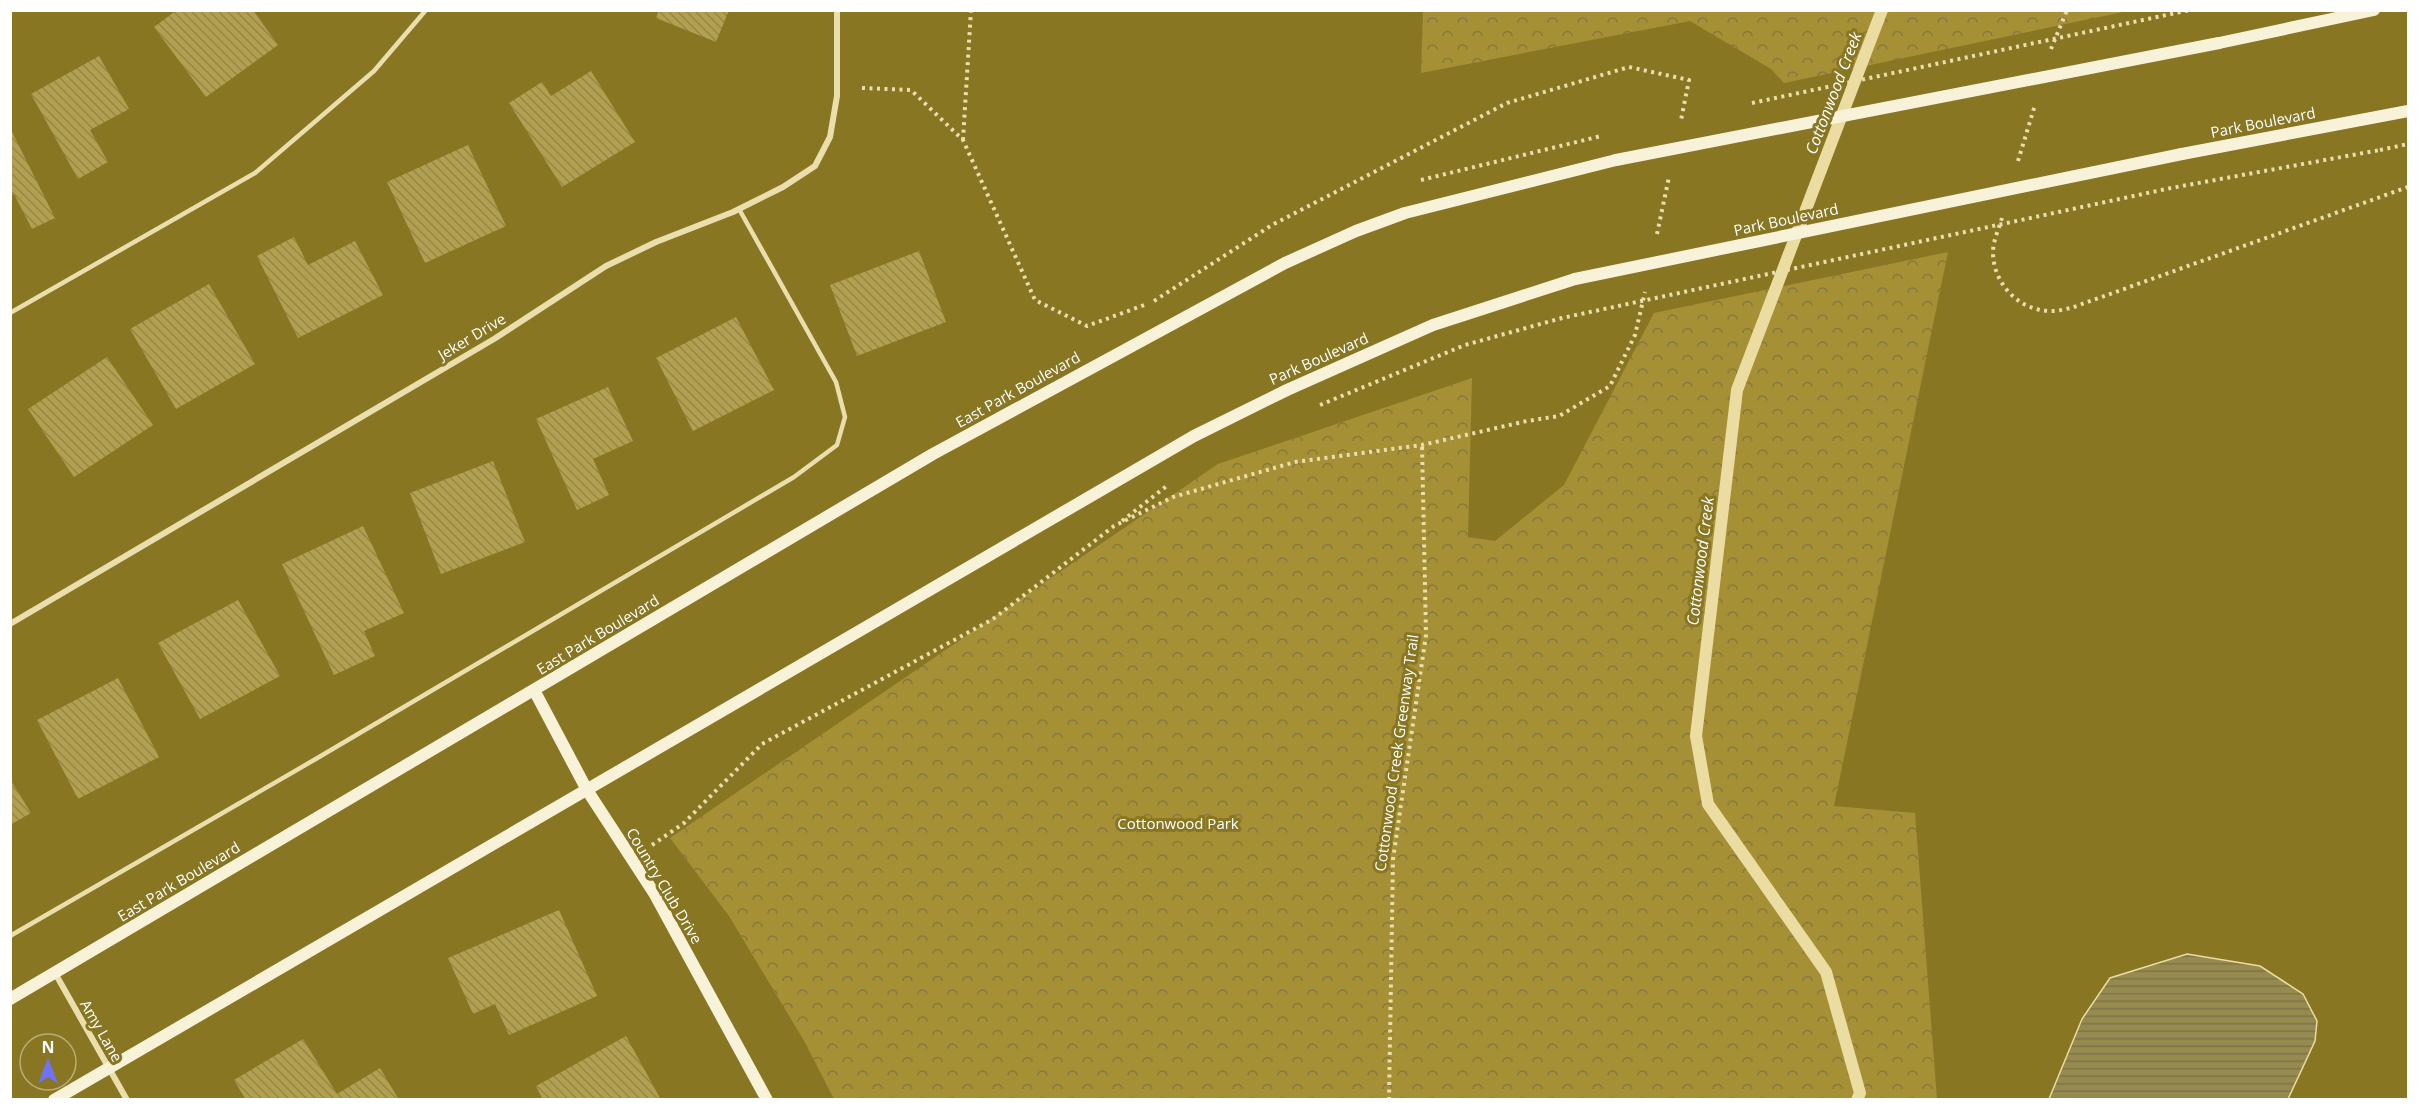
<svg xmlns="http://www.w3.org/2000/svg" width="2419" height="1110" font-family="'Open Sans',sans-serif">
<defs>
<pattern id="forest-crowns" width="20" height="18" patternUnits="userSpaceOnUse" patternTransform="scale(1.5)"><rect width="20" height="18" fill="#a59036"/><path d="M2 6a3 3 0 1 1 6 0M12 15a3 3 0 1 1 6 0" fill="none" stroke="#86783e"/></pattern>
<pattern id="water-rules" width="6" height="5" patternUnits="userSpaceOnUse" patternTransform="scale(1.5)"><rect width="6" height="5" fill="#978a4e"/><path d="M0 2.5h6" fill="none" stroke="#7d744d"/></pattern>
<pattern id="building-back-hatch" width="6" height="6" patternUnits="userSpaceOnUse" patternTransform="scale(1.5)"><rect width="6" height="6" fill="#b2a04f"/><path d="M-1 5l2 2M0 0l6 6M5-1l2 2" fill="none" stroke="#93874e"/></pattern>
</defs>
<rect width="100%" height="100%" fill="#887622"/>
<!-- forest -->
<path fill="url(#forest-crowns)" d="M 1423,11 L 1423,10 L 2128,11 L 1784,83 L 1771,69 L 1690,21 L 1421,73 Z
M 1948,252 L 1834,806 L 1915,813 L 1937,1099 L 834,1099 L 803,1039 L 729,916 L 670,838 L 1218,464 L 1472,378 L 1468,537 L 1495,541 L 1564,485 L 1654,313 Z"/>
<!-- water -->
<path fill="url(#water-rules)" stroke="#ebdca1" stroke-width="1.5" d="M 2187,954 L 2260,966 L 2303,994 L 2317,1021 L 2315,1041 L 2288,1099 L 2049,1099 L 2082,1019 L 2110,978 Z"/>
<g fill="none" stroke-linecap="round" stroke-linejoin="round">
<!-- stream -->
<path stroke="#ebdca1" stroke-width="12" d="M 1857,1100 L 1860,1093 L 1826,972 L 1708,804 L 1696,736 L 1737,390 L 1882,10"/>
</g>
<!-- building -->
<path fill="url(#building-back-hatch)" d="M 177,10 L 253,10 L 278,45 L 206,97 L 154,27 Z
M 659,10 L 729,10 L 716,42 L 656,18 Z
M 99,56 L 129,109 L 90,130 L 108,162 L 78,179 L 31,94 Z
M 591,71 L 635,142 L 562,187 L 509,103 L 542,82 L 551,96 Z
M 10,128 L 55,218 L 32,229 L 14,194 L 10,196 Z
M 468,145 L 506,226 L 425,263 L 387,182 Z
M 294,237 L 308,265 L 355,241 L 383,295 L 298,338 L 257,256 Z
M 919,251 L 946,322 L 857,356 L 830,285 Z
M 209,284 L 255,364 L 176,409 L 130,329 Z
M 736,317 L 774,390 L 693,431 L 656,358 Z
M 107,357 L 153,425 L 74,477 L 28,409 Z
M 608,387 L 633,441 L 593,459 L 609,495 L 577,510 L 536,419 Z
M 493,461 L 525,542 L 441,574 L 410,493 Z
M 363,526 L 404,613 L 364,631 L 375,656 L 334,675 L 282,564 Z
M 238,600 L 280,676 L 200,719 L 158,643 Z
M 118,678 L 159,757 L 78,799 L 37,720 Z
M 10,779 L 31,813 L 10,825 Z
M 559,910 L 597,996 L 509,1035 L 495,1004 L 473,1014 L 448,958 Z
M 626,1036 L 661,1100 L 543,1100 L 536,1086 Z
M 303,1039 L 337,1094 L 380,1068 L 399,1100 L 246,1100 L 234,1080 Z"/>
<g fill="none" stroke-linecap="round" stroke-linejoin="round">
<!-- path -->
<path stroke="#eadead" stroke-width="4" stroke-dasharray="3 4.5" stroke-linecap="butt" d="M 2051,49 L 2067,10
M 862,88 L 911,90 L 963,140 L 1035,300 L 1087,326 L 1147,304
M 963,140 L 971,10
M 2380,150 L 2408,144
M 2018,161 L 2035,105
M 2002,218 C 1999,228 1994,239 1993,250 C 1992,283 2019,312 2053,311 C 2059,311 2065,309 2071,308 L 2408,187
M 1657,234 L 1669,177
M 1154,301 L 1272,225 L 1507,103 L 1629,67 L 1689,80 L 1681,120
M 1122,521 L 1168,485
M 652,845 L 684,823 L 762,744 L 993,619 L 1114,526 L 1173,497 L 1295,462 L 1422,445 L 1527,421 L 1559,416 L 1610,386 L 1635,335 L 1645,292
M 1389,1100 L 1393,859 L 1426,635 L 1422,445"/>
<!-- lane -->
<path stroke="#eadead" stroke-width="4.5" d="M 10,313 L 255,173 L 374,71 L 426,10
M 10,936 L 314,760 L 794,477 L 837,445 L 845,417 L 836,382 L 739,209"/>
<!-- street -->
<path stroke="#eadead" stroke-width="6" d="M 10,624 L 494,339 L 606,266 L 656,242 L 733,212 L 783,187 L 815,166 L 830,137 L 837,96 L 837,10
M 55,973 L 127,1100"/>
<!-- secondary -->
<path stroke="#f8f2d8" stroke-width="12" d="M 2219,43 L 2374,10
M 2182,154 L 2408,111
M 534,690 L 587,790 L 654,893 L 767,1100
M 10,999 L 933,454 L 1285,263 L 1356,231 L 1405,213 L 1616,160
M 54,1100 L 1194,436 L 1287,390 L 1433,325 L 1575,279"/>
<!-- path-bridge -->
<path stroke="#eadead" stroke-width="4" stroke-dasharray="3 4.5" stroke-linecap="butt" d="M 1752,103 L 2190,10
M 1421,180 L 1601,136
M 1320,405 L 1465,345 L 1562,318 L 2171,188 L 2380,150"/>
<!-- secondary-bridge -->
<path stroke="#f8f2d8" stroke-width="12" d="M 1616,160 L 2219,43
M 1575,279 L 2182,154"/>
</g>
<g text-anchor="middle" stroke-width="6" stroke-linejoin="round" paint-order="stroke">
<!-- street labels -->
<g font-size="15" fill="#fff" stroke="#887622">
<text transform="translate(2263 123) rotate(-11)" y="5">Park Boulevard</text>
<text transform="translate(1786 220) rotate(-12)" y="5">Park Boulevard</text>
<text transform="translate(472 337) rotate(-31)" y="5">Jeker Drive</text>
<text transform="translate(1319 359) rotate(-24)" y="5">Park Boulevard</text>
<text transform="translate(1018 390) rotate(-29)" y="5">East Park Boulevard</text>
<text transform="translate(598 635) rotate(-31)" y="5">East Park Boulevard</text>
<text transform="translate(1397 753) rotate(-82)" y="5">Cottonwood Creek Greenway Trail</text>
<text transform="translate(179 882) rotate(-31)" y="5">East Park Boulevard</text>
<text transform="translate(664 886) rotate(59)" y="5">Country Club Drive</text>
<text transform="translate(101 1031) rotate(60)" y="5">Amy Lane</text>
</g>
<!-- park labels -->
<g font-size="15" fill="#fff" stroke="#887622">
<text x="1178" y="829">Cottonwood Park</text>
</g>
<!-- water labels -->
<g font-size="16" font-style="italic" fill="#fff" stroke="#887622">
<text transform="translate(1833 93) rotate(-69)" y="6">Cottonwood Creek</text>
<text transform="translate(1700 561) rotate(-83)" y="6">Cottonwood Creek</text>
</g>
</g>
<!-- border -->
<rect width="2419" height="1110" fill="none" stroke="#ffffff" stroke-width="24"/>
<!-- north arrow -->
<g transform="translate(48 1062)"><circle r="28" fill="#887622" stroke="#b8ad7a" stroke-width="1.5"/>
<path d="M0-4.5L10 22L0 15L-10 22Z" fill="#6f73f6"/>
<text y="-9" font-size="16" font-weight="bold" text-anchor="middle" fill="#ffffff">N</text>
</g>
</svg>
